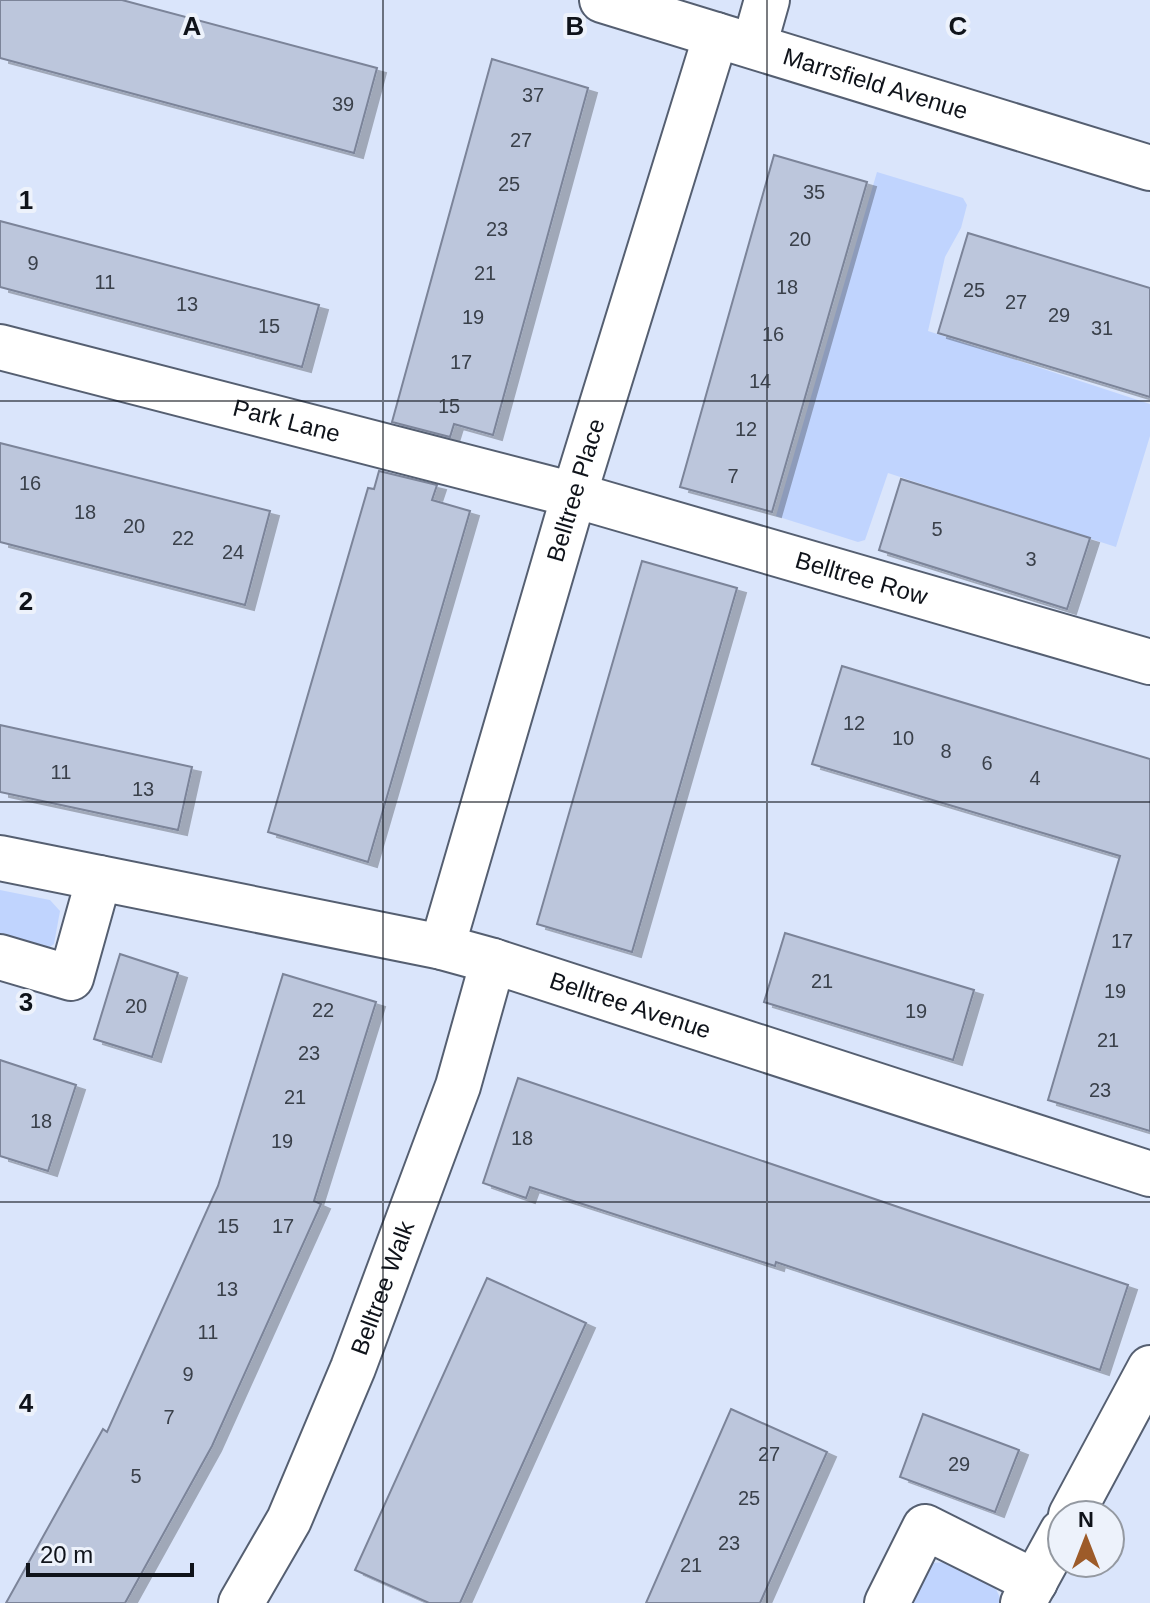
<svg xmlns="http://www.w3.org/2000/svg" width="1150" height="1603" font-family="Helvetica,sans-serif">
<defs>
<filter id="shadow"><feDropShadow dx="9" dy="5" stdDeviation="0" flood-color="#0004"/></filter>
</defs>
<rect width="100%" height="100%" fill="#dae5fb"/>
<!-- green -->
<path fill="#c0d4fe" d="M 877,172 L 963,198 L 967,205 L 961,228 L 945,257 L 928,331 L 1150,404 L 1150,436 L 1116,547 L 888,473 L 865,540 L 858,542 L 776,516 Z
M 0,890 L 50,900 L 60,911 L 54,944 L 45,950 L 0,937 Z
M 950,1562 C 972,1572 997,1577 1001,1603 L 903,1603 L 930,1563 Z"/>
<!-- building -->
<path fill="#bcc6dc" stroke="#7b8499" stroke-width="2" filter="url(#shadow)" d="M 0,0 L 122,0 L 377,68 L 354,153 L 0,58 Z
M 492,59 L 588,88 L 493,435 L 454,424 L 450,437 L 392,422 Z
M 774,155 L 867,182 L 772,512 L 680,487 Z
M 0,221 L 319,305 L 302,367 L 0,287 Z
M 968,233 L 1150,288 L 1150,397 L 938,333 Z
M 0,443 L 270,511 L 245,605 L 0,542 Z
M 379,471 L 437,485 L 432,500 L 470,511 L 368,862 L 268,832 L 368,488 L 374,489 Z
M 901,479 L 1090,538 L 1067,609 L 879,550 Z
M 642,561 L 737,588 L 632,952 L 537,924 Z
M 842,666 L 1150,759 L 1150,1131 L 1048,1100 L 1120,856 L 812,764 Z
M 0,725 L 192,767 L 178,830 L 0,792 Z
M 785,933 L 974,990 L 953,1060 L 764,1002 Z
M 120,954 L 178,973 L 152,1057 L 94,1039 Z
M 283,974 L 376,1002 L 314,1201 L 321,1204 L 212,1446 L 125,1603 L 6,1603 L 103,1429 L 107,1432 L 218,1186 Z
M 0,1060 L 76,1085 L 48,1171 L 0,1156 Z
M 518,1078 L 1128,1285 L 1100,1370 L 776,1262 L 775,1266 L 530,1187 L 526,1198 L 483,1183 Z
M 487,1278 L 586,1323 L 460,1603 L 429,1603 L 355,1570 Z
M 731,1409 L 827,1452 L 760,1603 L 646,1603 Z
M 923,1414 L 1019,1450 L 995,1512 L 900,1477 Z"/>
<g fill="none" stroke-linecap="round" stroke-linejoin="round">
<defs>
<g id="minor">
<path id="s1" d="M 602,0 L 1150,168"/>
<path d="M 754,46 L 767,0"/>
<path id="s2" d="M 0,347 L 574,495 L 1150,662"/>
<path id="s3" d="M 0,858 L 442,947 L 493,961 L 1150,1174"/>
<path id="s4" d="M 442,947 L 574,495 L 716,35"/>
<path d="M 0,957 L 71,978 L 99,878"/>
<path d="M 1071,1515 L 1150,1368"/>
<path id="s5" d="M 241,1603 L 289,1520 L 353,1368 L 458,1086 L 493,961"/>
<path d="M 887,1603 L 925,1527 L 1035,1582"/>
<path d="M 1023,1603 L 1062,1532"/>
</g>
</defs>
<!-- minor casing -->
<use href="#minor" stroke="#555f71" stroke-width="48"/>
<!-- minor -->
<use href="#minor" stroke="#fff" stroke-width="44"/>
</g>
<!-- grid -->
<path fill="none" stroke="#0f131a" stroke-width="2" stroke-opacity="0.55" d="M 383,0 L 383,1603M 767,0 L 767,1603M 0,401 L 1150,401M 0,802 L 1150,802M 0,1202 L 1150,1202"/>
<g text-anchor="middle" stroke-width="8" stroke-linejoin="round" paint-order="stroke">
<!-- number labels -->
<g font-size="20" fill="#3a404a">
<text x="533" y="102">37</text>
<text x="343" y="111">39</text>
<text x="521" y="147">27</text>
<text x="509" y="191">25</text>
<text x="814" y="199">35</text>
<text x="497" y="236">23</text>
<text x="800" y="246">20</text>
<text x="33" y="270">9</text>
<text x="485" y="280">21</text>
<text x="105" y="289">11</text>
<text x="787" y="294">18</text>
<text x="974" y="297">25</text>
<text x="1016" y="309">27</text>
<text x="187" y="311">13</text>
<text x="1059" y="322">29</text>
<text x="473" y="324">19</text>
<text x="269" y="333">15</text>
<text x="1102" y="335">31</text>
<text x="773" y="341">16</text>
<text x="461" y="369">17</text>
<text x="760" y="388">14</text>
<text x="449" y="413">15</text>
<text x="746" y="436">12</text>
<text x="733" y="483">7</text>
<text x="30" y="490">16</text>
<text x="85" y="519">18</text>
<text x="134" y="533">20</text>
<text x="937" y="536">5</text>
<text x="183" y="545">22</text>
<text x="233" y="559">24</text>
<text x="1031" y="566">3</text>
<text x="854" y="730">12</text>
<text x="903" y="745">10</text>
<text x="946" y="758">8</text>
<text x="987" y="770">6</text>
<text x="61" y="779">11</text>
<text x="1035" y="785">4</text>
<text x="143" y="796">13</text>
<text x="1122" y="948">17</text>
<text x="822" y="988">21</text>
<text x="1115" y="998">19</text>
<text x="136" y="1013">20</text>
<text x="323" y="1017">22</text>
<text x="916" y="1018">19</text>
<text x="1108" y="1047">21</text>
<text x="309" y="1060">23</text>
<text x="1100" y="1097">23</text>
<text x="295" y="1104">21</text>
<text x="41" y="1128">18</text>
<text x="522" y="1145">18</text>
<text x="282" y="1148">19</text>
<text x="228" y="1233">15</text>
<text x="283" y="1233">17</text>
<text x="227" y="1296">13</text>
<text x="208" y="1339">11</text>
<text x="188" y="1381">9</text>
<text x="169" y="1424">7</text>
<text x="769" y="1461">27</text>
<text x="959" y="1471">29</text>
<text x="136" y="1483">5</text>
<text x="749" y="1505">25</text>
<text x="729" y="1550">23</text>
<text x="691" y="1572">21</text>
</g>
<!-- street labels -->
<g font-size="24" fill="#0f131a" stroke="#edf2fb">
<text dy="8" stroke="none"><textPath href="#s1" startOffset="286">Marrsfield Avenue</textPath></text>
<text dy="8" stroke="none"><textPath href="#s2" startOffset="296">Park Lane</textPath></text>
<text dy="8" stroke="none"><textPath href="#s4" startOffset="476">Belltree Place</textPath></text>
<text dy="8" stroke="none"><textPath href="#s2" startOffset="892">Belltree Row</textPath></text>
<text dy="8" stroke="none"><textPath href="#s3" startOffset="648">Belltree Avenue</textPath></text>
<text dy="8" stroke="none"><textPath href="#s5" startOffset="346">Belltree Walk</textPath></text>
</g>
</g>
<g font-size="26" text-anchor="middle" font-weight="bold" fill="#0f131a" stroke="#edf2fb" stroke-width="8" stroke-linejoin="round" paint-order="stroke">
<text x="192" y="35">A</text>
<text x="575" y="35">B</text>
<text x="958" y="35">C</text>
<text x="26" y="209">1</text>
<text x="26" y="610">2</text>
<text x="26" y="1011">3</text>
<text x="26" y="1412">4</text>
</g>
<!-- north arrow -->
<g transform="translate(1086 1539)"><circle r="38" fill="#edf2fb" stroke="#9499a1" stroke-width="2"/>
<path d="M0-6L14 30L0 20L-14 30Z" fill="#9d5b29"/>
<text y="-12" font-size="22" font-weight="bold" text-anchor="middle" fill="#0f131a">N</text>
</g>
<!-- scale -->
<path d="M28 1563v12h164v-12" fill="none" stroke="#0f131a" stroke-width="4"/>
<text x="40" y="1563" font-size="24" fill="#0f131a" stroke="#edf2fb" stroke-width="6" paint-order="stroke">20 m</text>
</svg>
